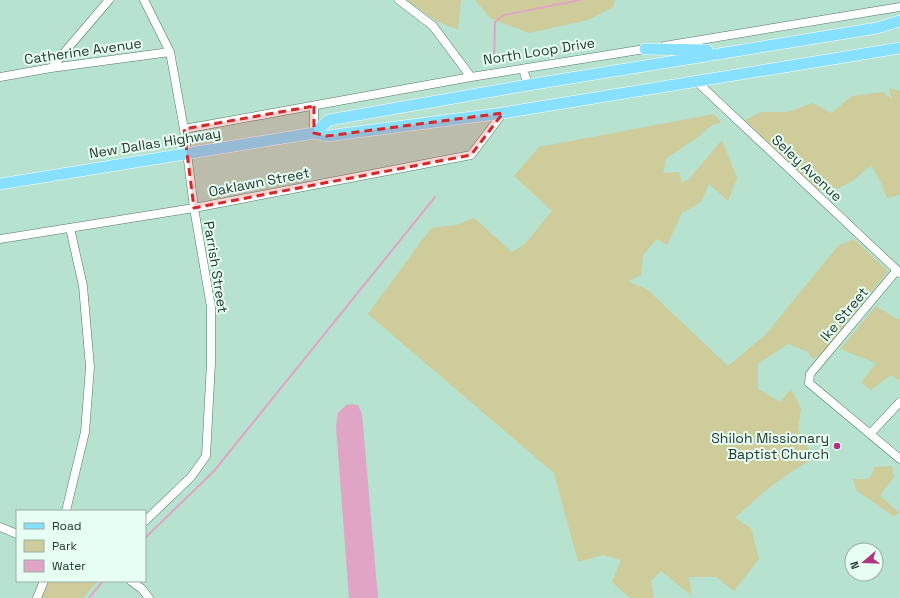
<svg xmlns="http://www.w3.org/2000/svg" width="900" height="598" font-family="'Space Grotesk',sans-serif">
<rect width="100%" height="100%" fill="#b6e2cf"/>
<!-- green -->
<path fill="#cdcc9a" d="M 407,0 L 461,0 L 458,30 L 436,21 Z
M 475,0 L 615,0 L 613,7 L 588,20 L 529,33 L 490,18 Z
M 889,88 L 900,91 L 900,195 L 887,198 L 880,181 L 871,165 L 854,180 L 833,191 L 827,187 L 818,191 L 745,120 L 762,112 L 788,112 L 813,103 L 831,113 L 852,96 L 883,92 L 892,99 Z
M 714,114 L 721,122 L 711,126 L 698,137 L 667,158 L 663,173 L 679,172 L 682,182 L 688,180 L 722,140 L 737,178 L 728,201 L 709,184 L 701,202 L 682,213 L 667,245 L 657,239 L 643,255 L 641,275 L 628,281 L 648,290 L 728,366 L 766,334 L 838,246 L 854,239 L 888,271 L 821,355 L 813,359 L 808,352 L 788,344 L 758,364 L 758,389 L 780,402 L 791,389 L 801,408 L 798,429 L 814,459 C 783,474 760,495 735,518 L 751,528 L 759,559 L 734,591 L 716,577 L 689,577 L 692,596 L 661,571 L 651,581 L 654,598 L 630,598 L 612,582 L 621,560 L 603,555 L 578,562 L 554,473 L 368,314 L 431,228 L 456,225 L 474,218 L 512,252 L 525,244 L 552,211 L 514,176 L 539,147 Z
M 876,306 L 897,319 L 900,317 L 900,381 L 891,375 L 871,390 L 861,383 L 876,363 L 840,349 Z
M 892,466 L 894,477 L 880,496 L 900,513 L 893,516 L 856,490 L 853,479 L 869,479 L 875,467 Z
M 46,581 L 97,581 L 83,598 L 40,598 Z"/>
<!-- water -->
<path fill="#e0a5c4" d="M 353,404 L 358,405 L 362,414 L 378,598 L 349,598 L 336,426 L 338,413 L 346,405 Z"/>
<g fill="none" stroke-linecap="round" stroke-linejoin="round">
<!-- stream -->
<path stroke="#e0a5c4" stroke-width="2" d="M 494,64 L 495,22 L 504,15 L 580,0
M 145,538 L 214,471 L 435,197
M 89,598 L 103,581"/>
<defs>
<path id="minor" d="M 144,0 L 170,52 L 184,129 L 194,208 L 211,307 L 211,363 L 206,456 L 191,477 L 145,521
M 399,0 L 433,26 L 471,77
M 664,46 L 900,7
M 51,68 L 109,0
M 523,69 L 528,85
M 0,77 L 51,68 L 170,52
M 696,81 L 900,273
M 314,106 L 314,133
M 184,129 L 471,77 L 651,48
M 0,239 L 194,208 L 471,155 L 503,113
M 897,270 L 810,374 L 809,383 L 900,459
M 870,434 L 900,402
M 66,511 L 85,432 L 90,367 L 83,286 L 70,228
M 0,527 L 17,534
M 131,581 L 142,589 L 149,598
M 37,598 L 44,581"/>
<path id="major" d="M 645,49 L 707,50
M 314,133 L 329,120 L 528,85 L 877,28 L 900,21
M 0,184 L 314,133 L 327,136 L 503,113 L 900,48"/>
</defs>
<!-- minor casing -->
<use href="#minor" stroke="#4e7867" stroke-width="9"/>
<!-- major casing -->
<use href="#major" stroke="#fff" stroke-width="12"/>
<!-- minor -->
<use href="#minor" stroke="#fff" stroke-width="8"/>
<!-- major -->
<use href="#major" stroke="#88e0ff" stroke-width="11"/>
</g>
<!-- marked area -->
<path fill="#d62828" fill-opacity="0.2" stroke="#d62828" stroke-width="3" stroke-dasharray="8 5" stroke-linejoin="round" d="M 314,106 L 314,133 L 327,136 L 503,113 L 471,155 L 194,208 L 184,129 Z"/>
<!-- markers -->
<circle fill="#b23382" stroke="#e7fef3" stroke-width="1.5" cx="837" cy="446" r="4"/>
<g text-anchor="middle" stroke-width="4" stroke-linejoin="round" paint-order="stroke">
<!-- street labels -->
<g font-size="14" fill="#253730" stroke="#e7fef3">
<text transform="translate(83 51) rotate(-8)" y="5">Catherine Avenue</text>
<text transform="translate(539 51) rotate(-9)" y="5">North Loop Drive</text>
<text transform="translate(155 143) rotate(-9)" y="5">New Dallas Highway</text>
<text transform="translate(807 168) rotate(43)" y="5">Seley Avenue</text>
<text transform="translate(259 182) rotate(-11)" y="5">Oaklawn Street</text>
<text transform="translate(216 267) rotate(81)" y="5">Parrish Street</text>
<text transform="translate(844 314) rotate(-50)" y="5">Ike Street</text>
</g>
<!-- poi labels -->
<g font-size="14" fill="#253730" stroke="#e7fef3" text-anchor="end">
<text x="829" y="443">Shiloh Missionary<tspan x="829" dy="16">Baptist Church</tspan></text>
</g>
</g>
<!-- legend -->
<rect x="16" y="510" width="130" height="72" fill="#e7fef3" stroke="#99aea5"/>
<rect x="24" y="523" width="20" height="6" fill="#88e0ff" stroke="#99aea5"/>
<text x="52" y="530" font-size="12" fill="#253730">Road</text>
<rect x="24" y="540" width="20" height="12" fill="#cdcc9a" stroke="#99aea5"/>
<text x="52" y="550" font-size="12" fill="#253730">Park</text>
<rect x="24" y="560" width="20" height="12" fill="#e0a5c4" stroke="#99aea5"/>
<text x="52" y="570" font-size="12" fill="#253730">Water</text>
<!-- north arrow -->
<g transform="translate(864 562) rotate(251)"><circle r="19" fill="#e7fef3" stroke="#99aea5"/>
<path d="M0-3L7 15L0 10L-7 15Z" fill="#b23382"/>
<text y="-6" font-size="11" font-weight="bold" text-anchor="middle" fill="#253730">N</text>
</g>
</svg>
